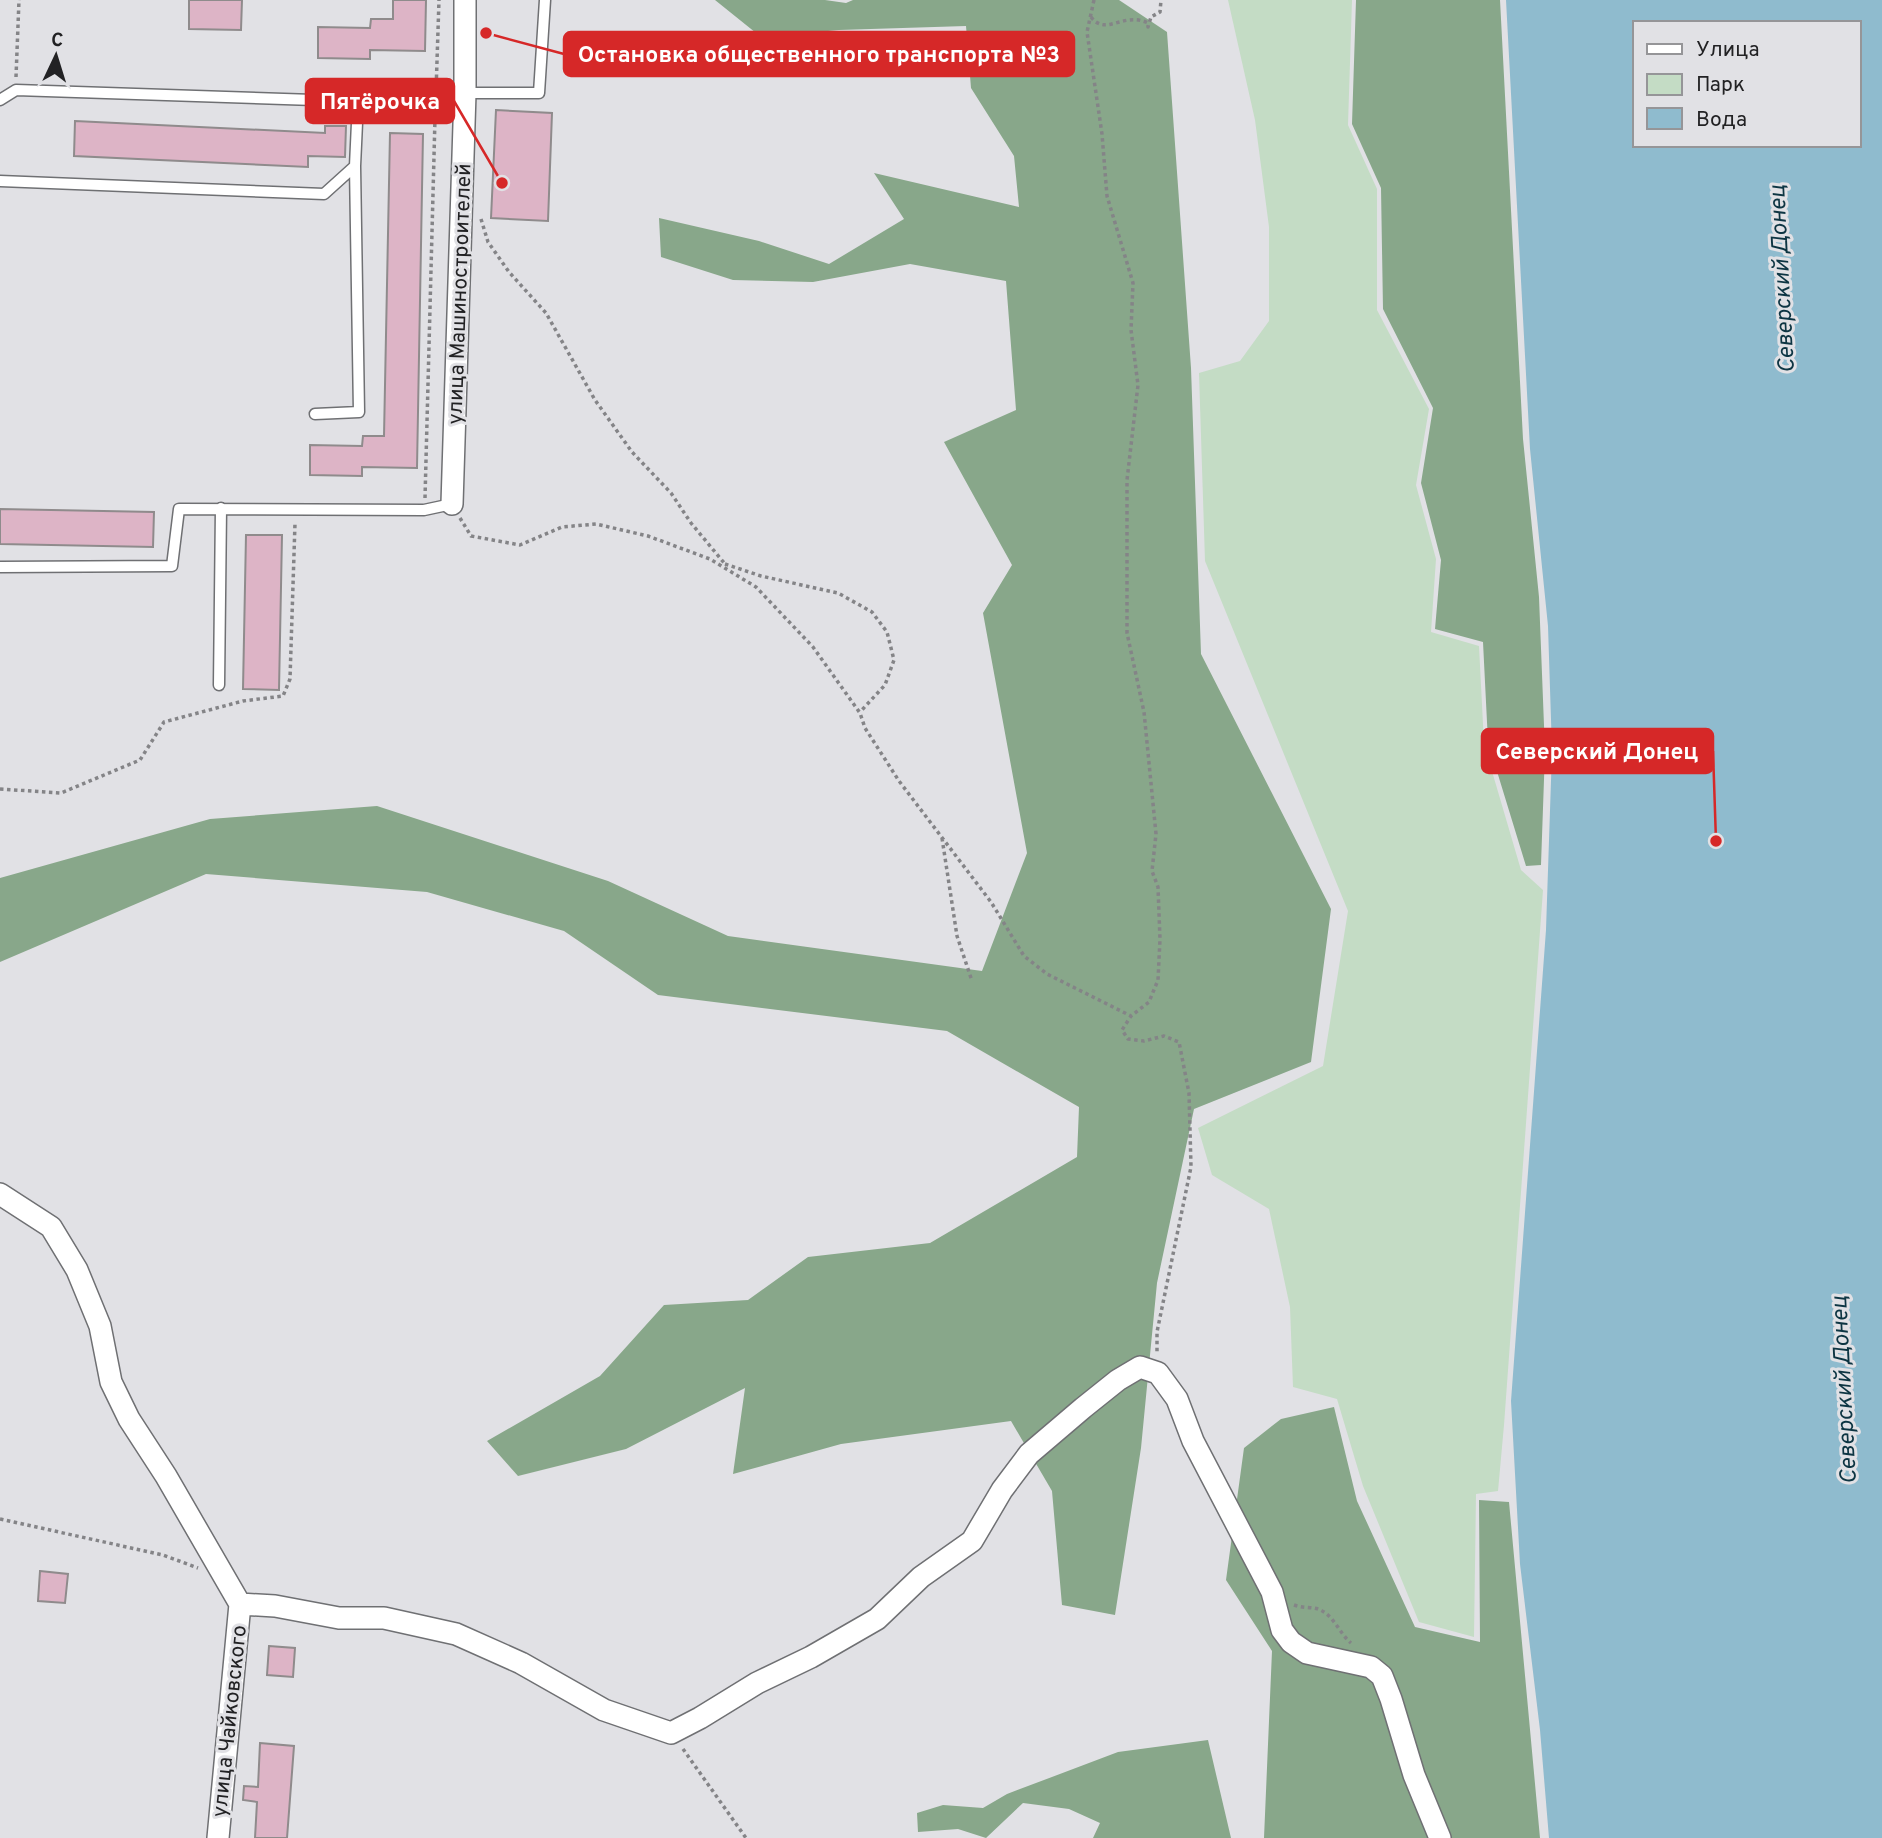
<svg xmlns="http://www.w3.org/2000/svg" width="1882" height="1838" font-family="Overpass,sans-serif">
<rect width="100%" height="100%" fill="#e1e1e5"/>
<!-- green -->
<path fill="#c4dcc5" d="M 1228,0 L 1352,0 L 1348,125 L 1377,189 L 1377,310 L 1429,409 L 1416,485 L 1436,559 L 1431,632 L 1479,646 L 1484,744 L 1521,870 L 1543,890 L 1504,1425 L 1498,1491 L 1476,1494 L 1474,1637 L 1419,1622 L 1363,1486 L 1337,1399 L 1293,1387 L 1290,1307 L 1269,1209 L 1212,1175 L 1198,1128 L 1323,1066 L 1348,911 L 1205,561 L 1199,373 L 1240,361 L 1269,321 L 1269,227 L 1255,120 Z"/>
<!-- forest -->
<path fill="#88a78a" d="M 715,0 L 825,0 L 846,3 L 853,0 L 1119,0 L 1167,32 L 1191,368 L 1201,654 L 1331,909 L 1311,1062 L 1194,1109 L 1157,1283 L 1141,1448 L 1115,1615 L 1062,1605 L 1052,1491 L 1011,1421 L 841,1444 L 733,1474 L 745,1388 L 626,1449 L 518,1476 L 487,1441 L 600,1376 L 664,1305 L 748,1300 L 808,1257 L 930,1243 L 1077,1157 L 1079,1107 L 947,1031 L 658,995 L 564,931 L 427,892 L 206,874 L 0,962 L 0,878 L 210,819 L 377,806 L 608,881 L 728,936 L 982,971 L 1027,853 L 983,613 L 1012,565 L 944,442 L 1016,410 L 1006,281 L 910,264 L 813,282 L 733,280 L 661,257 L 659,218 L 759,241 L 829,264 L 904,219 L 874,173 L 1019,207 L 1014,156 L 971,88 L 966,26 L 839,30 L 761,37 Z
M 1356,0 L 1500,0 L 1523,439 L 1539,597 L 1545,751 L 1541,865 L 1526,866 L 1488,742 L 1483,642 L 1435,629 L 1441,560 L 1421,483 L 1433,408 L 1383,309 L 1381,188 L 1352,124 Z
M 1334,1407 L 1357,1501 L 1415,1627 L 1480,1642 L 1479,1500 L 1509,1502 L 1540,1838 L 1264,1838 L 1272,1651 L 1226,1580 L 1244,1448 L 1281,1419 Z
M 1208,1740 L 1231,1838 L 1093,1838 L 1100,1823 L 1069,1809 L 1023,1803 L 986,1838 L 958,1829 L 918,1832 L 917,1813 L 943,1805 L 983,1808 L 1007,1794 L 1118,1752 Z"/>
<!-- water -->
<path fill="#8fbbce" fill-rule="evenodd" d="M 1506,0 L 1882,0 L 1882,1838 L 1549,1838 L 1540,1730 L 1520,1564 L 1511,1401 L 1546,930 L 1552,751 L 1548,626 L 1530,449 ZM 1635,23 L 1859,23 L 1859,145 L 1635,145 Z"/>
<!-- building -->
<path fill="#ddb4c6" stroke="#8f8b8c" stroke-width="2" d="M 189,0 L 242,0 L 241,30 L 189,29 Z
M 393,0 L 426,0 L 425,51 L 370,50 L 370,59 L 318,58 L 318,27 L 370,28 L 371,19 L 393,19 Z
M 496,110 L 552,113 L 548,221 L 491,218 Z
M 75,121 L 325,133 L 325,126 L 346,126 L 345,157 L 308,156 L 308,167 L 74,156 Z
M 390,133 L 423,134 L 417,468 L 362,467 L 362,476 L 310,475 L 310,445 L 362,446 L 363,436 L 384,436 Z
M 0,509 L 154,512 L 153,547 L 0,544 Z
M 246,535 L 282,535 L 279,690 L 243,689 Z
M 40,1571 L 68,1574 L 65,1603 L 38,1601 Z
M 269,1646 L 295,1648 L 293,1677 L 267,1675 Z
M 260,1743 L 294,1746 L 287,1838 L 255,1838 L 257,1802 L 243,1800 L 244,1786 L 258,1787 Z"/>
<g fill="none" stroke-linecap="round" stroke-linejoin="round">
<defs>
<path id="lane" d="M 465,93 L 539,93 L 545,0
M 0,100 L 16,90 L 464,105
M 0,181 L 324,194 L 355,166 L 358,101
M 315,414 L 359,412 L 355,166
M 1,567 L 172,566 L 179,509 L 424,510 L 452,504
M 219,685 L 221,508"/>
<path id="street" d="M 452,504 L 465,93 L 465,0
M 0,1194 L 51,1227 L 77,1270 L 100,1326 L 111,1382 L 129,1419 L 166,1476 L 240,1604 L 275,1606 L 339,1618 L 384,1618 L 456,1634 L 521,1663 L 604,1710 L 671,1733 L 700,1718 L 757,1683 L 811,1657 L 877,1619 L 921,1577 L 972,1541 L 1002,1490 L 1029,1454 L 1083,1408 L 1118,1380 L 1140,1367 L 1158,1373 L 1177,1399 L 1193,1441 L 1272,1592 L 1282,1630 L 1291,1642 L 1307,1653 L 1371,1667 L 1382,1676 L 1391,1699 L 1414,1775 L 1440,1838
M 218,1838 L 240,1604"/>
</defs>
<!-- lane casing -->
<use href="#lane" stroke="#6f7073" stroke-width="13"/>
<!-- street casing -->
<use href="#street" stroke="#6f7073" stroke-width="24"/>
<!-- path -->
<path stroke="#848487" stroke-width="3.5" stroke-dasharray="3.5 3.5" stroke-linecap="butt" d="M 1094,0 L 1087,32 L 1102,134 L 1107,196 L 1133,283 L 1131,330 L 1138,385 L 1127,480 L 1127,633 L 1144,712 L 1156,834 L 1152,871 L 1158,887 L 1160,939 L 1158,980 L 1149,1002 L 1131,1016 L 1122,1030 L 1128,1039 L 1144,1041 L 1164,1036 L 1179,1042 L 1189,1093 L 1191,1167 L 1157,1332 L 1157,1352
M 1091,17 C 1106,37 1123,11 1148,23 L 1148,27 L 1151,17 L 1160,12 L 1161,0
M 16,77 L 19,0
M 436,92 L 439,0
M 481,219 L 488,242 L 509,272 L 546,313 L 595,400 L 632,452 L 671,493 L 691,523 L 725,564
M 425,498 L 435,118
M 460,518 L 471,536 L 520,545 L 562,527 L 596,524 L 648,536 L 710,559 L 756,587 L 813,647 L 860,713 L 865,728 L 899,781 L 991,902 L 1024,956 L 1047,974 L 1131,1016
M 725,564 L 761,576 L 838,593 L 872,612 L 887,632 L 894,660 L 885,685 L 860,712
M 0,789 L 61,793 L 140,760 L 164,722 L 243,701 L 283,696 L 290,679 L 295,523
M 942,838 L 957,936 L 972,981
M 0,1519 L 163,1555 L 198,1568
M 1294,1605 C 1302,1608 1311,1607 1318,1609 C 1334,1615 1339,1633 1351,1643
M 683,1749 L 746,1838"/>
<!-- lane -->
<use href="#lane" stroke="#fff" stroke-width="10"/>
<!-- street -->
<use href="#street" stroke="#fff" stroke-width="21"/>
</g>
<g text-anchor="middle" stroke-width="6" stroke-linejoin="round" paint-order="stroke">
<!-- street labels -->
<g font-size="21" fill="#222224" stroke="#e1e1e5">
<text transform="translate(459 294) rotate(-88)" y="7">улица Машиностроителей</text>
<text transform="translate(229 1721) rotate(-84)" y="7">улица Чайковского</text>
</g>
<!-- water labels -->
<g font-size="23" font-style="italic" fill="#0d3543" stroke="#e1e1e5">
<text transform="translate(1781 279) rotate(-93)" y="8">Северский Донец</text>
<text transform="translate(1843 1390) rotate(-93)" y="8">Северский Донец</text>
</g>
</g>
<!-- callouts -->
<path fill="none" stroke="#d62828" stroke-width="2.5" d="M486 33L564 54M502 183L454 101M1716 841L1713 751"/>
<g fill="#d62828" stroke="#e1e1e5" stroke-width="2.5">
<circle cx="486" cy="33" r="7"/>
<circle cx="502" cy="183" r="7"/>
<circle cx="1716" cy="841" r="7"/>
</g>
<g fill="#d62828" stroke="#d62828" stroke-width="2.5">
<rect x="564" y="32" width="510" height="44" rx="7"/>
<rect x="306" y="79" width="148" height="44" rx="7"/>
<rect x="1482" y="729" width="231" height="44" rx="7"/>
</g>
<g font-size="23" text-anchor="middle" font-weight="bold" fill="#fff">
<text x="819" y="62">Остановка общественного транспорта №3</text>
<text x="380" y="109">Пятёрочка</text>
<text x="1597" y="759">Северский Донец</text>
</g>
<!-- legend -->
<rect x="1633" y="21" width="228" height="126" fill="#e1e1e5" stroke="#959598" stroke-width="2"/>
<rect x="1647" y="44" width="35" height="10" fill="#ffffff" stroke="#959598" stroke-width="2"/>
<text x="1696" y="56" font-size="21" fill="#222224">Улица</text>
<rect x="1647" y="74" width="35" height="21" fill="#c4dcc5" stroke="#959598" stroke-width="2"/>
<text x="1696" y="91" font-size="21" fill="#222224">Парк</text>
<rect x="1647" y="108" width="35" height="21" fill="#8fbbce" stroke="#959598" stroke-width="2"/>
<text x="1696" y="126" font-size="21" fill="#222224">Вода</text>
<!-- north arrow -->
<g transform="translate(56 56) rotate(4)" stroke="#e1e1e5" stroke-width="5" paint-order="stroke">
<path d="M0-5L12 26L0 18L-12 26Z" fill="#222224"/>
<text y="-10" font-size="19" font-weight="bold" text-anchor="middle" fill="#222224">С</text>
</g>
</svg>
